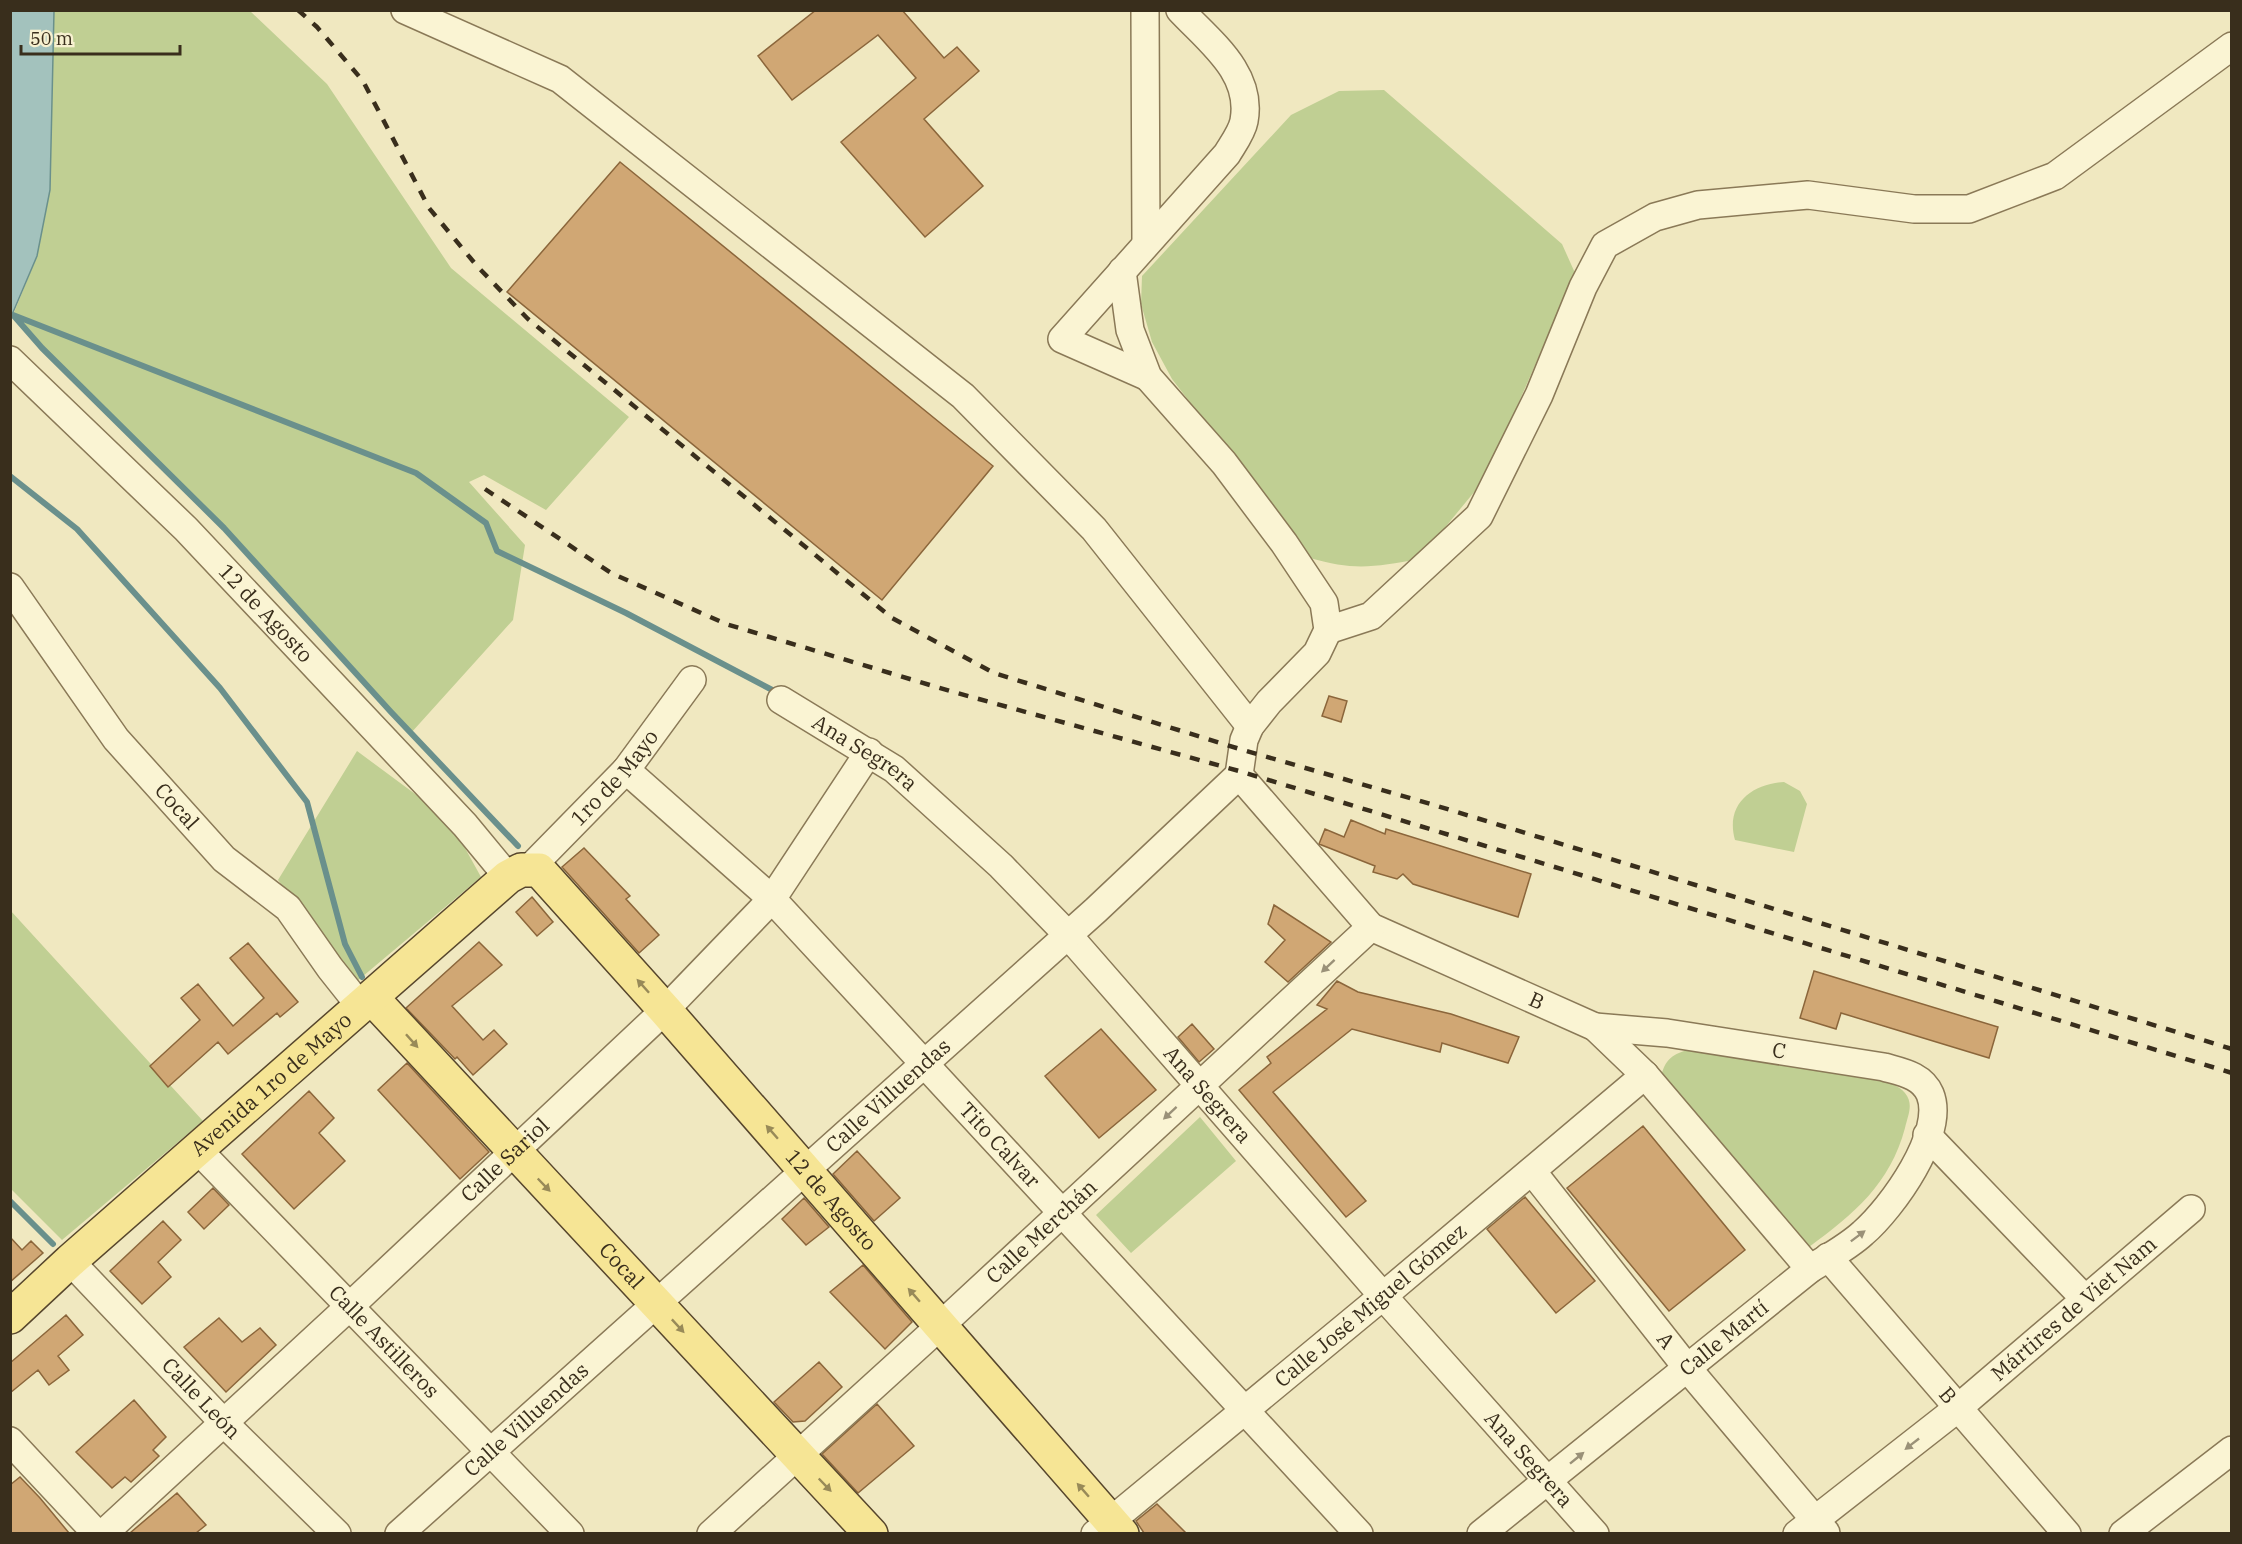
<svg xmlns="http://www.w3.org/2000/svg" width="2242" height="1544" font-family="'IBM Plex Serif',serif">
<rect width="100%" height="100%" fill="#f0e8c0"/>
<!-- green -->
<path fill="#c0cf93" d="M 54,11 L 250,11 L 327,84 L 451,268 L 629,417 L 546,510 L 484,475 L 469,482 L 525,545 L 513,620 L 411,733 L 224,528 L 42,348 L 13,315 L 37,256 Z
M 1384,90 L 1562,244 L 1575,273 L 1509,425 L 1475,491 L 1419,559 C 1375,567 1354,571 1310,558 L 1172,379 L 1152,342 L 1141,304 L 1142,276 L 1291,115 L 1339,91 Z
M 357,751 L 430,805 L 460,839 L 481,877 L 356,982 L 278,880 Z
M 1784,782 L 1800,791 L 1807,804 L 1794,852 L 1735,840 C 1725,805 1751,784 1784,782 Z
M 10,910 L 203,1121 L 62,1240 L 11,1189 Z
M 1687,1050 L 1877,1077 C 1885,1081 1900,1086 1905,1093 C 1914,1104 1908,1115 1905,1128 C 1890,1184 1854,1214 1809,1247 L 1661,1078 C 1664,1061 1671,1055 1687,1050 Z
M 1200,1117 L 1236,1161 L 1131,1253 L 1096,1215 Z"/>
<!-- water -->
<path fill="#a3c2bd" stroke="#6a908c" stroke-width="1.5" d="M 11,10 L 54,11 L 50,190 L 37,256 L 11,317 Z"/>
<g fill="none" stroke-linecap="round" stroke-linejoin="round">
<!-- stream -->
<path stroke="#6a908c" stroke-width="6" d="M 13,315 L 416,473 L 486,523 L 497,551 L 626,613 L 778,693
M 14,316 L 42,348 L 224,528 L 391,712 L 518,846
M 10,476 L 77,529 L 220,688 L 307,802 L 345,944 L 362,977
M 10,1201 L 53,1244"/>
</g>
<!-- building -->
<path fill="#d0a774" stroke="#8b663b" stroke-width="1.5" d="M 816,10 L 902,10 L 944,58 L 957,47 L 979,71 L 924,119 L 983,186 L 925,237 L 841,142 L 916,78 L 878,35 L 792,100 L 758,56 Z
M 620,162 L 993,466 L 882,600 L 507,292 Z
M 1329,696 L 1347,701 L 1341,722 L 1322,716 Z
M 1351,820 L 1385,834 L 1386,829 L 1531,874 L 1518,917 L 1413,884 L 1403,874 L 1397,879 L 1373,872 L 1375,866 L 1319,844 L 1325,829 L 1344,837 Z
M 584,848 L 630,896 L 626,899 L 659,935 L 639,953 L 562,867 Z
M 532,897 L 553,922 L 537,936 L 516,912 Z
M 1274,905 L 1331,942 L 1288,982 L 1265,962 L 1285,940 L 1268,924 Z
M 479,942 L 502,965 L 452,1006 L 483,1040 L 494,1030 L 507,1044 L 473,1075 L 457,1057 L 455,1059 L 406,1008 Z
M 248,943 L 298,1002 L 280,1017 L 277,1013 L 228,1054 L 218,1042 L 168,1087 L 150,1066 L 200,1020 L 181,998 L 198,984 L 233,1026 L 264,998 L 230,958 Z
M 1814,971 L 1998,1027 L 1989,1058 L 1841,1013 L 1836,1029 L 1800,1018 Z
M 1337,981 L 1358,992 L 1451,1014 L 1519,1037 L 1508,1063 L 1442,1043 L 1440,1052 L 1352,1029 L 1273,1092 L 1366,1201 L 1346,1217 L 1239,1090 L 1271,1063 L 1267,1057 L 1327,1009 L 1317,1005 Z
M 1192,1024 L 1214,1049 L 1199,1062 L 1178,1037 Z
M 1101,1029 L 1156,1090 L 1099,1138 L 1045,1076 Z
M 407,1063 L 489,1152 L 460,1179 L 378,1090 Z
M 309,1091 L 334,1118 L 319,1133 L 345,1161 L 294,1209 L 242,1154 Z
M 1643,1126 L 1745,1250 L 1669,1311 L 1567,1188 Z
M 857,1151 L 900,1198 L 874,1221 L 833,1174 Z
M 213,1188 L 229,1205 L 204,1229 L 188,1212 Z
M 1525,1197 L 1595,1281 L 1556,1313 L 1487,1229 Z
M 804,1198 L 829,1227 L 806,1245 L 782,1219 Z
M 163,1221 L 181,1240 L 158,1262 L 171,1277 L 142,1304 L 110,1271 Z
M 10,1237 L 22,1250 L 31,1241 L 43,1253 L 10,1282 Z
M 863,1265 L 912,1322 L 885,1349 L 830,1292 Z
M 66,1315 L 83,1335 L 58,1356 L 69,1370 L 49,1385 L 38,1370 L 10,1393 L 10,1363 Z
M 219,1318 L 242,1342 L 260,1328 L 276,1345 L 226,1392 L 184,1347 Z
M 819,1362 L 842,1387 L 805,1421 L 793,1422 L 774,1402 Z
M 134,1400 L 166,1437 L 153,1450 L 159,1456 L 131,1482 L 125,1477 L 112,1488 L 76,1452 Z
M 877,1404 L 914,1446 L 858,1493 L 822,1454 Z
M 20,1477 L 40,1498 L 69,1533 L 10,1533 L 10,1485 Z
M 177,1493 L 206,1525 L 196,1533 L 130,1533 Z
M 1157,1504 L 1186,1533 L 1144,1533 L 1136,1521 Z"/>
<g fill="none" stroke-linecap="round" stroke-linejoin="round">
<defs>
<g id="minor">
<path d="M 405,10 L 560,79 L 963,396 L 1094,529 L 1250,726"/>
<path d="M 1145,10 L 1146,243"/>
<path id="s1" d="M 1122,271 L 1130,330 L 1148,377 L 1224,463 L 1284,543 L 1324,603 L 1328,630 L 1317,653 L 1269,702 L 1250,726 L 1244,740 L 1239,775 L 1371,927 L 1595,1027 L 1645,1075 L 1810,1269"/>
<path id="s2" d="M 10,360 L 186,529 L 465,825 L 508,877"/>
<path d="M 1148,377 L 1062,339 L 1227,154 C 1233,144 1242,132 1244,121 C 1253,73 1210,42 1180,10"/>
<path id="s3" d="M 10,587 L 116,739 L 224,859 L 288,908 L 330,968 L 361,1007"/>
<path d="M 1328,630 L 1371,616 L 1479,516 L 1539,395 L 1583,287 L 1605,245 L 1655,217 L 1698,205 L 1808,195 L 1914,209 L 1969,209 L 2055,176 L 2232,46"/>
<path id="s4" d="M 781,700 L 894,769 L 1001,866 L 1068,935 L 1383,1296 L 1595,1534"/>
<path id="s5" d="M 626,770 L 772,899 L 1359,1534"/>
<path id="s6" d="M 530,868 L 626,770 L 692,680"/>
<path d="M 1927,1135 L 2085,1299"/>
<path id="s7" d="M 198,1150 L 570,1534"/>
<path id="s8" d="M 1532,1171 L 1688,1369 L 1826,1533"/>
<path id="s9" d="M 1828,1257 L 2067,1534"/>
<path id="s10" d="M 70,1261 L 224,1423 L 337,1534"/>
<path d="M 10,1441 L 97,1534"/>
<path id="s11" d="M 103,1534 L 349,1307 L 665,1010 L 772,899 L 869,752"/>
<path id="s12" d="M 399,1534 L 1096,910 L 1239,775"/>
<path id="s13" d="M 711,1534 L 940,1326 L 1371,927"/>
<path id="s14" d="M 1095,1534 L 1383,1296 L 1645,1075"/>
<path id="s15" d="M 1481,1534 L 1810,1269 C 1827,1258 1848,1247 1863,1233 C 1892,1208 1946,1133 1930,1094 C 1922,1075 1901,1072 1884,1067 L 1667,1033 L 1595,1027"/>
<path id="s16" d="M 1797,1534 L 1958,1408 L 2191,1209"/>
<path d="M 2123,1534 L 2232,1450"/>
</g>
<g id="major">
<path id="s17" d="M 372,998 L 871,1534"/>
<path id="s18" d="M 10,1317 L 70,1261 L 508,877 L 521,870 L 539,870 L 665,1010 L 1122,1534"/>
</g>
</defs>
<!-- minor casing -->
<use href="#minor" stroke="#8a7957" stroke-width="30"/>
<!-- major casing -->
<use href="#major" stroke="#57462c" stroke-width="36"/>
<!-- minor -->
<use href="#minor" stroke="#faf4d3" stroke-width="27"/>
<!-- major -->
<use href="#major" stroke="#f6e595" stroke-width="33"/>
<!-- rail -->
<path stroke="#392e1c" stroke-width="4.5" stroke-dasharray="10 10" stroke-linecap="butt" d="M 298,10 L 317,27 L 363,81 L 429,208 L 477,266 L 528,319 L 892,618 L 994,673 L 1243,750 L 1434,805 L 2232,1049
M 485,489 L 611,573 L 726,624 L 950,691 L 1239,771 L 2232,1073"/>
</g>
<!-- one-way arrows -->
<defs><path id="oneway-solid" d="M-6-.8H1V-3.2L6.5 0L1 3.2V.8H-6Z" transform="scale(1.5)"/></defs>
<g fill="#9a9178">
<use href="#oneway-solid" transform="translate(1328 966) rotate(137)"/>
<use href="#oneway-solid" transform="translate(1170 1113) rotate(137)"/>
<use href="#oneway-solid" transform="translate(1858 1236) rotate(-37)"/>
<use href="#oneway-solid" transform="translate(1912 1444) rotate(142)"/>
<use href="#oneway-solid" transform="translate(1577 1458) rotate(-39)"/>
</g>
<g fill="#988a58">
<use href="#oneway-solid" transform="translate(643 986) rotate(-132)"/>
<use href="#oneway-solid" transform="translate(412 1041) rotate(48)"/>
<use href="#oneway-solid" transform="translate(772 1132) rotate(-131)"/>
<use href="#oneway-solid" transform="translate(544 1185) rotate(46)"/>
<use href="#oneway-solid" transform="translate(914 1295) rotate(-131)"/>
<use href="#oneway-solid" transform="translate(678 1326) rotate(47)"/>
<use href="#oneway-solid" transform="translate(825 1485) rotate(46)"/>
<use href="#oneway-solid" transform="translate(1083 1490) rotate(-131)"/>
</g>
<g text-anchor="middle" stroke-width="6" stroke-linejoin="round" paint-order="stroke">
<!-- street labels -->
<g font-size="21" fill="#392e1c" stroke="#f7f1d0">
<text dy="7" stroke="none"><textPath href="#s2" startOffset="360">12 de Agosto</textPath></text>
<text dy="7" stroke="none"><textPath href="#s4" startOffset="99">Ana Segrera</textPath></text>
<text dy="7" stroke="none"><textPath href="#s6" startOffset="124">1ro de Mayo</textPath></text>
<text dy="7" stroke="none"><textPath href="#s3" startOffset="276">Cocal</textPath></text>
<text dy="7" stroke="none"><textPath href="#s1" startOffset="982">B</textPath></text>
<text transform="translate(1779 1051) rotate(9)" y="7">C</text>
<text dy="7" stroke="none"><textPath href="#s18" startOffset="350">Avenida 1ro de Mayo</textPath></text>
<text dy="7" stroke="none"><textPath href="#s4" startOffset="585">Ana Segrera</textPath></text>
<text dy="7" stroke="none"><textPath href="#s12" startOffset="657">Calle Villuendas</textPath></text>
<text dy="7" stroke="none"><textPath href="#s5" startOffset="530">Tito Calvar</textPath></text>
<text dy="7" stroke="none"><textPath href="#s11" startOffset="549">Calle Sariol</textPath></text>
<text dy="7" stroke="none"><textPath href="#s18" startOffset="1138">12 de Agosto</textPath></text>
<text dy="7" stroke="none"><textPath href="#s13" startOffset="448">Calle Merchán</textPath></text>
<text dy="7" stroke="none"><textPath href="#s17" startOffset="366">Cocal</textPath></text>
<text dy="7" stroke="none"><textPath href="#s14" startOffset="358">Calle José Miguel Gómez</textPath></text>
<text dy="7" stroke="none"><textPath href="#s16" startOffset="357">Mártires de Viet Nam</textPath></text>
<text dy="7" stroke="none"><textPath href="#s15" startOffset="312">Calle Martí</textPath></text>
<text dy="7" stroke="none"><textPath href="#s8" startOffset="216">A</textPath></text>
<text dy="7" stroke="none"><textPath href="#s7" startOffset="267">Calle Astilleros</textPath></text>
<text dy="7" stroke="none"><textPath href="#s9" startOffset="183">B</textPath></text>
<text dy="7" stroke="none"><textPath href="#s10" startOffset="190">Calle León</textPath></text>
<text dy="7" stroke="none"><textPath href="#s12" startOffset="171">Calle Villuendas</textPath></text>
<text dy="7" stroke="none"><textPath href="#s4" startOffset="1071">Ana Segrera</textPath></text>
</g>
</g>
<!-- border -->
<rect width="2242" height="1544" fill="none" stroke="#392e1c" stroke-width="24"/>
<!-- scale -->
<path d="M21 45v9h159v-9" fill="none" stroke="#392e1c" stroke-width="3"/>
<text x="30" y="45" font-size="18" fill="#392e1c" stroke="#f7f1d0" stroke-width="4.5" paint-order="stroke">50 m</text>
</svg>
